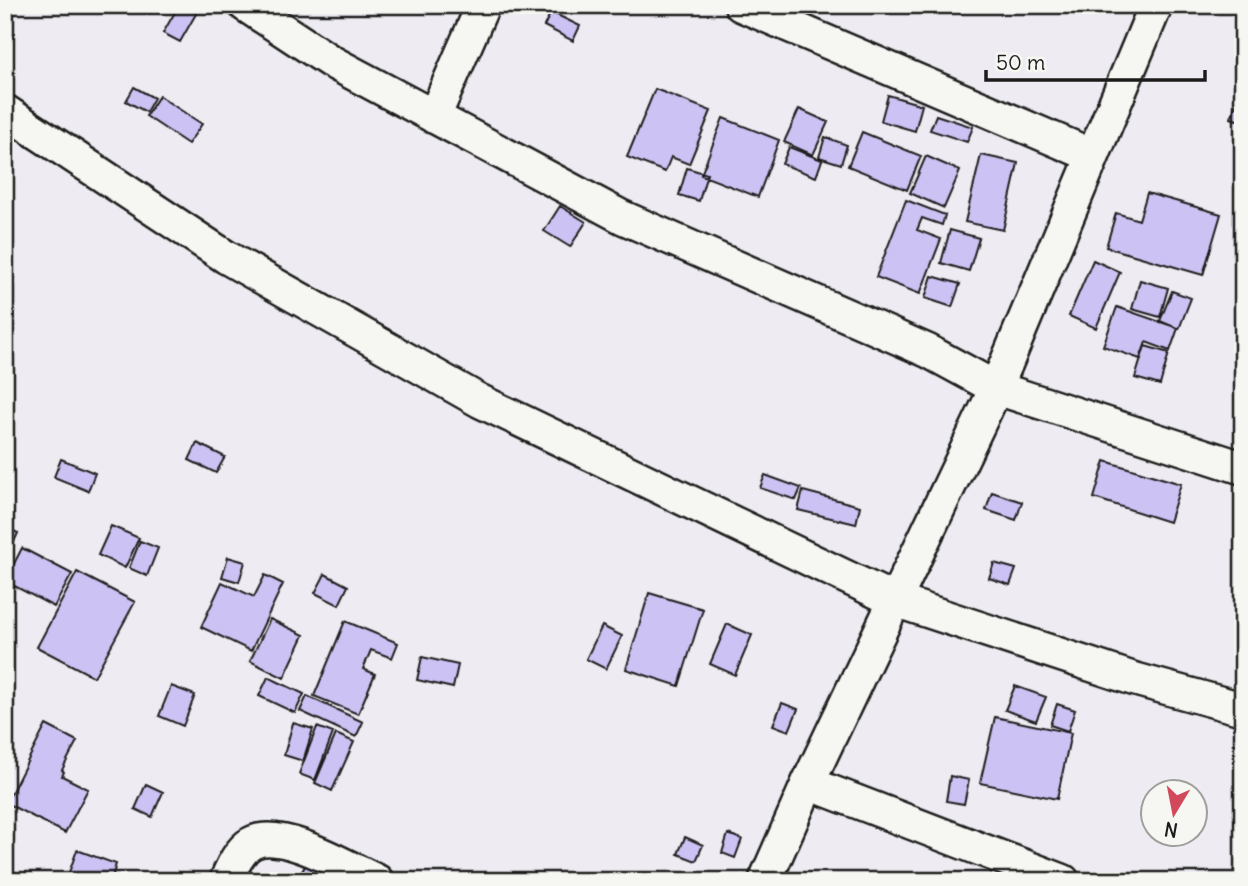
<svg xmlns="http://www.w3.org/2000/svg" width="1248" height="886" font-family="Delius,sans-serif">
<rect width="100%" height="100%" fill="#eeecf2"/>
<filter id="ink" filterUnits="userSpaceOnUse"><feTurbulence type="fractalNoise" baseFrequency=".0143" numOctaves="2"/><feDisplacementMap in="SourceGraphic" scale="14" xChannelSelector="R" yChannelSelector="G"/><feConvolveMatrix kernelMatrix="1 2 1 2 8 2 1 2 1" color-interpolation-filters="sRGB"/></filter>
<g filter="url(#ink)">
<!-- building -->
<path fill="#cdc2f4" stroke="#1c1c1c" stroke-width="2" d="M 179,5 L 201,5 L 180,42 L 163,33 Z
M 551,12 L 580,26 L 573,41 L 544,26 Z
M 134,87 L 154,98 L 146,112 L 126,101 Z
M 655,89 L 711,111 L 689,164 L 671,157 L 665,172 L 627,157 Z
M 888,95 L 922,105 L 915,131 L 881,121 Z
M 159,96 L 202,124 L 188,144 L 146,116 Z
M 1236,104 L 1243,106 L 1243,122 L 1231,118 Z
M 799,109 L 828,122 L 813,155 L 784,142 Z
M 936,115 L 973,127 L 967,142 L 930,130 Z
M 723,118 L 779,140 L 758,197 L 701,175 Z
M 862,132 L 921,156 L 907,190 L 848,166 Z
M 825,137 L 847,145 L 841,164 L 819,157 Z
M 789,147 L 822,160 L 816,177 L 782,164 Z
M 981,155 L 1018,163 L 1003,230 L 965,222 Z
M 926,156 L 960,171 L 944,208 L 910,193 Z
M 687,168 L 707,174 L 699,201 L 679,195 Z
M 1147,193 L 1221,214 L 1203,275 L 1106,247 L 1116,213 L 1139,220 Z
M 906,200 L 945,215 L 942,225 L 922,218 L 917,230 L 941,239 L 920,294 L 876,277 Z
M 560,206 L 586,222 L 570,247 L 544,231 Z
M 950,230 L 979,238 L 969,271 L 941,263 Z
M 1093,260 L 1120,272 L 1096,328 L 1069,316 Z
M 932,276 L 960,284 L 952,307 L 925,298 Z
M 1140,280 L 1168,288 L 1160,317 L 1132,309 Z
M 1172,291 L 1191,298 L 1179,329 L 1160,321 Z
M 1117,307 L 1178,328 L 1170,351 L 1146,342 L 1140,359 L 1103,346 Z
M 1145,346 L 1169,353 L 1160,385 L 1135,378 Z
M 197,443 L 225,457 L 216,473 L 189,460 Z
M 61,459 L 95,473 L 88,491 L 54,477 Z
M 1105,461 L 1181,484 L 1169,522 L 1094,498 Z
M 765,475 L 801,488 L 796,500 L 760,488 Z
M 803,491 L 860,506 L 856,524 L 798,510 Z
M 992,492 L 1022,502 L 1016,520 L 986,510 Z
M 111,526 L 139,538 L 125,568 L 98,555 Z
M 5,527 L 18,533 L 5,562 Z
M 140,541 L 158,548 L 147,576 L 129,568 Z
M 22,548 L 72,574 L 54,607 L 5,581 Z
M 228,557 L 245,562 L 239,582 L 222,577 Z
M 994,563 L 1016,569 L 1010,585 L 989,578 Z
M 77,572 L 135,602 L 94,677 L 37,647 Z
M 325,574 L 348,586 L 339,605 L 315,593 Z
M 265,575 L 283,584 L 251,651 L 201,627 L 222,582 L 254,597 Z
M 649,593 L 703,609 L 679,686 L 626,669 Z
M 270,619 L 304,635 L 284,678 L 250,661 Z
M 345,621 L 398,643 L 392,658 L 371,650 L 363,669 L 375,674 L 358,714 L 314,696 Z
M 727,624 L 752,635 L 735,675 L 710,664 Z
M 602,626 L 622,636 L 606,669 L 586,659 Z
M 422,657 L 458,665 L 453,688 L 417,680 Z
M 268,677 L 304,694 L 295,713 L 259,696 Z
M 171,686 L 195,695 L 183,726 L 159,716 Z
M 1015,686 L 1046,697 L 1036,721 L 1005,710 Z
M 307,696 L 363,722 L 356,737 L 300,711 Z
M 782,703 L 798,709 L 789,731 L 773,725 Z
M 1057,704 L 1075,710 L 1068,731 L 1050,725 Z
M 995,717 L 1071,733 L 1057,799 L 980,783 Z
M 293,723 L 313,729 L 303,761 L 284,755 Z
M 46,725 L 77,741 L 62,770 L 64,772 L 62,776 L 88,789 L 65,833 L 6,803 Z
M 317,727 L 333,733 L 315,780 L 299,774 Z
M 336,734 L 354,742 L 332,791 L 315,783 Z
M 950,776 L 969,780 L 964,804 L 946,801 Z
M 146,784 L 163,792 L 152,817 L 135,809 Z
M 728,834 L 742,839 L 735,858 L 722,853 Z
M 685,837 L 703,845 L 696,861 L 678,854 Z
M 77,850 L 116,864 L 111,881 L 66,881 Z
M 306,864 L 335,881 L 297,881 Z"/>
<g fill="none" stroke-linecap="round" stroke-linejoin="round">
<defs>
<path id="street" d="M 245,5 L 330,61 L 622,217 L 928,351 L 996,388 L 1243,468
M 741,5 L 1091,155
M 5,111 L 226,257 L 480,401 L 894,600 L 1134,679 L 1243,709
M 434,117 L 483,5
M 808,783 L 1063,881
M 226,881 C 231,868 241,847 254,842 C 284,829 348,868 377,881
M 765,881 L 808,783 L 996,388 L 1156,5"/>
</defs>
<!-- street casing -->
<use href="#street" stroke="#1c1c1c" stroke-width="37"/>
<!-- street -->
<use href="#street" stroke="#f6f6f2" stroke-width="32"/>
</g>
</g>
<!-- margin -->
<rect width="1248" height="886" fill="none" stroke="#f6f6f2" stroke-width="28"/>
<rect x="14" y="14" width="1220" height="858" fill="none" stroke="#1c1c1c" stroke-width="2.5" filter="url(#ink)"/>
<!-- north arrow -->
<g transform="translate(1174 813) rotate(190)"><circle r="33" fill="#f6f6f2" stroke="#9f9f9c" stroke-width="2"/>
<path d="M0-5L12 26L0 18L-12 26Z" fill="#d1495b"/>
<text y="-10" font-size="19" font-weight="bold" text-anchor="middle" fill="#1c1c1c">N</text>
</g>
<!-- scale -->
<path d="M986 70v10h219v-10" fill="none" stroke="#1c1c1c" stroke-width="3.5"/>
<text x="996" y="70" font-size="21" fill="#1c1c1c" stroke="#f6f6f2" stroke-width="5" paint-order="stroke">50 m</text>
</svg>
